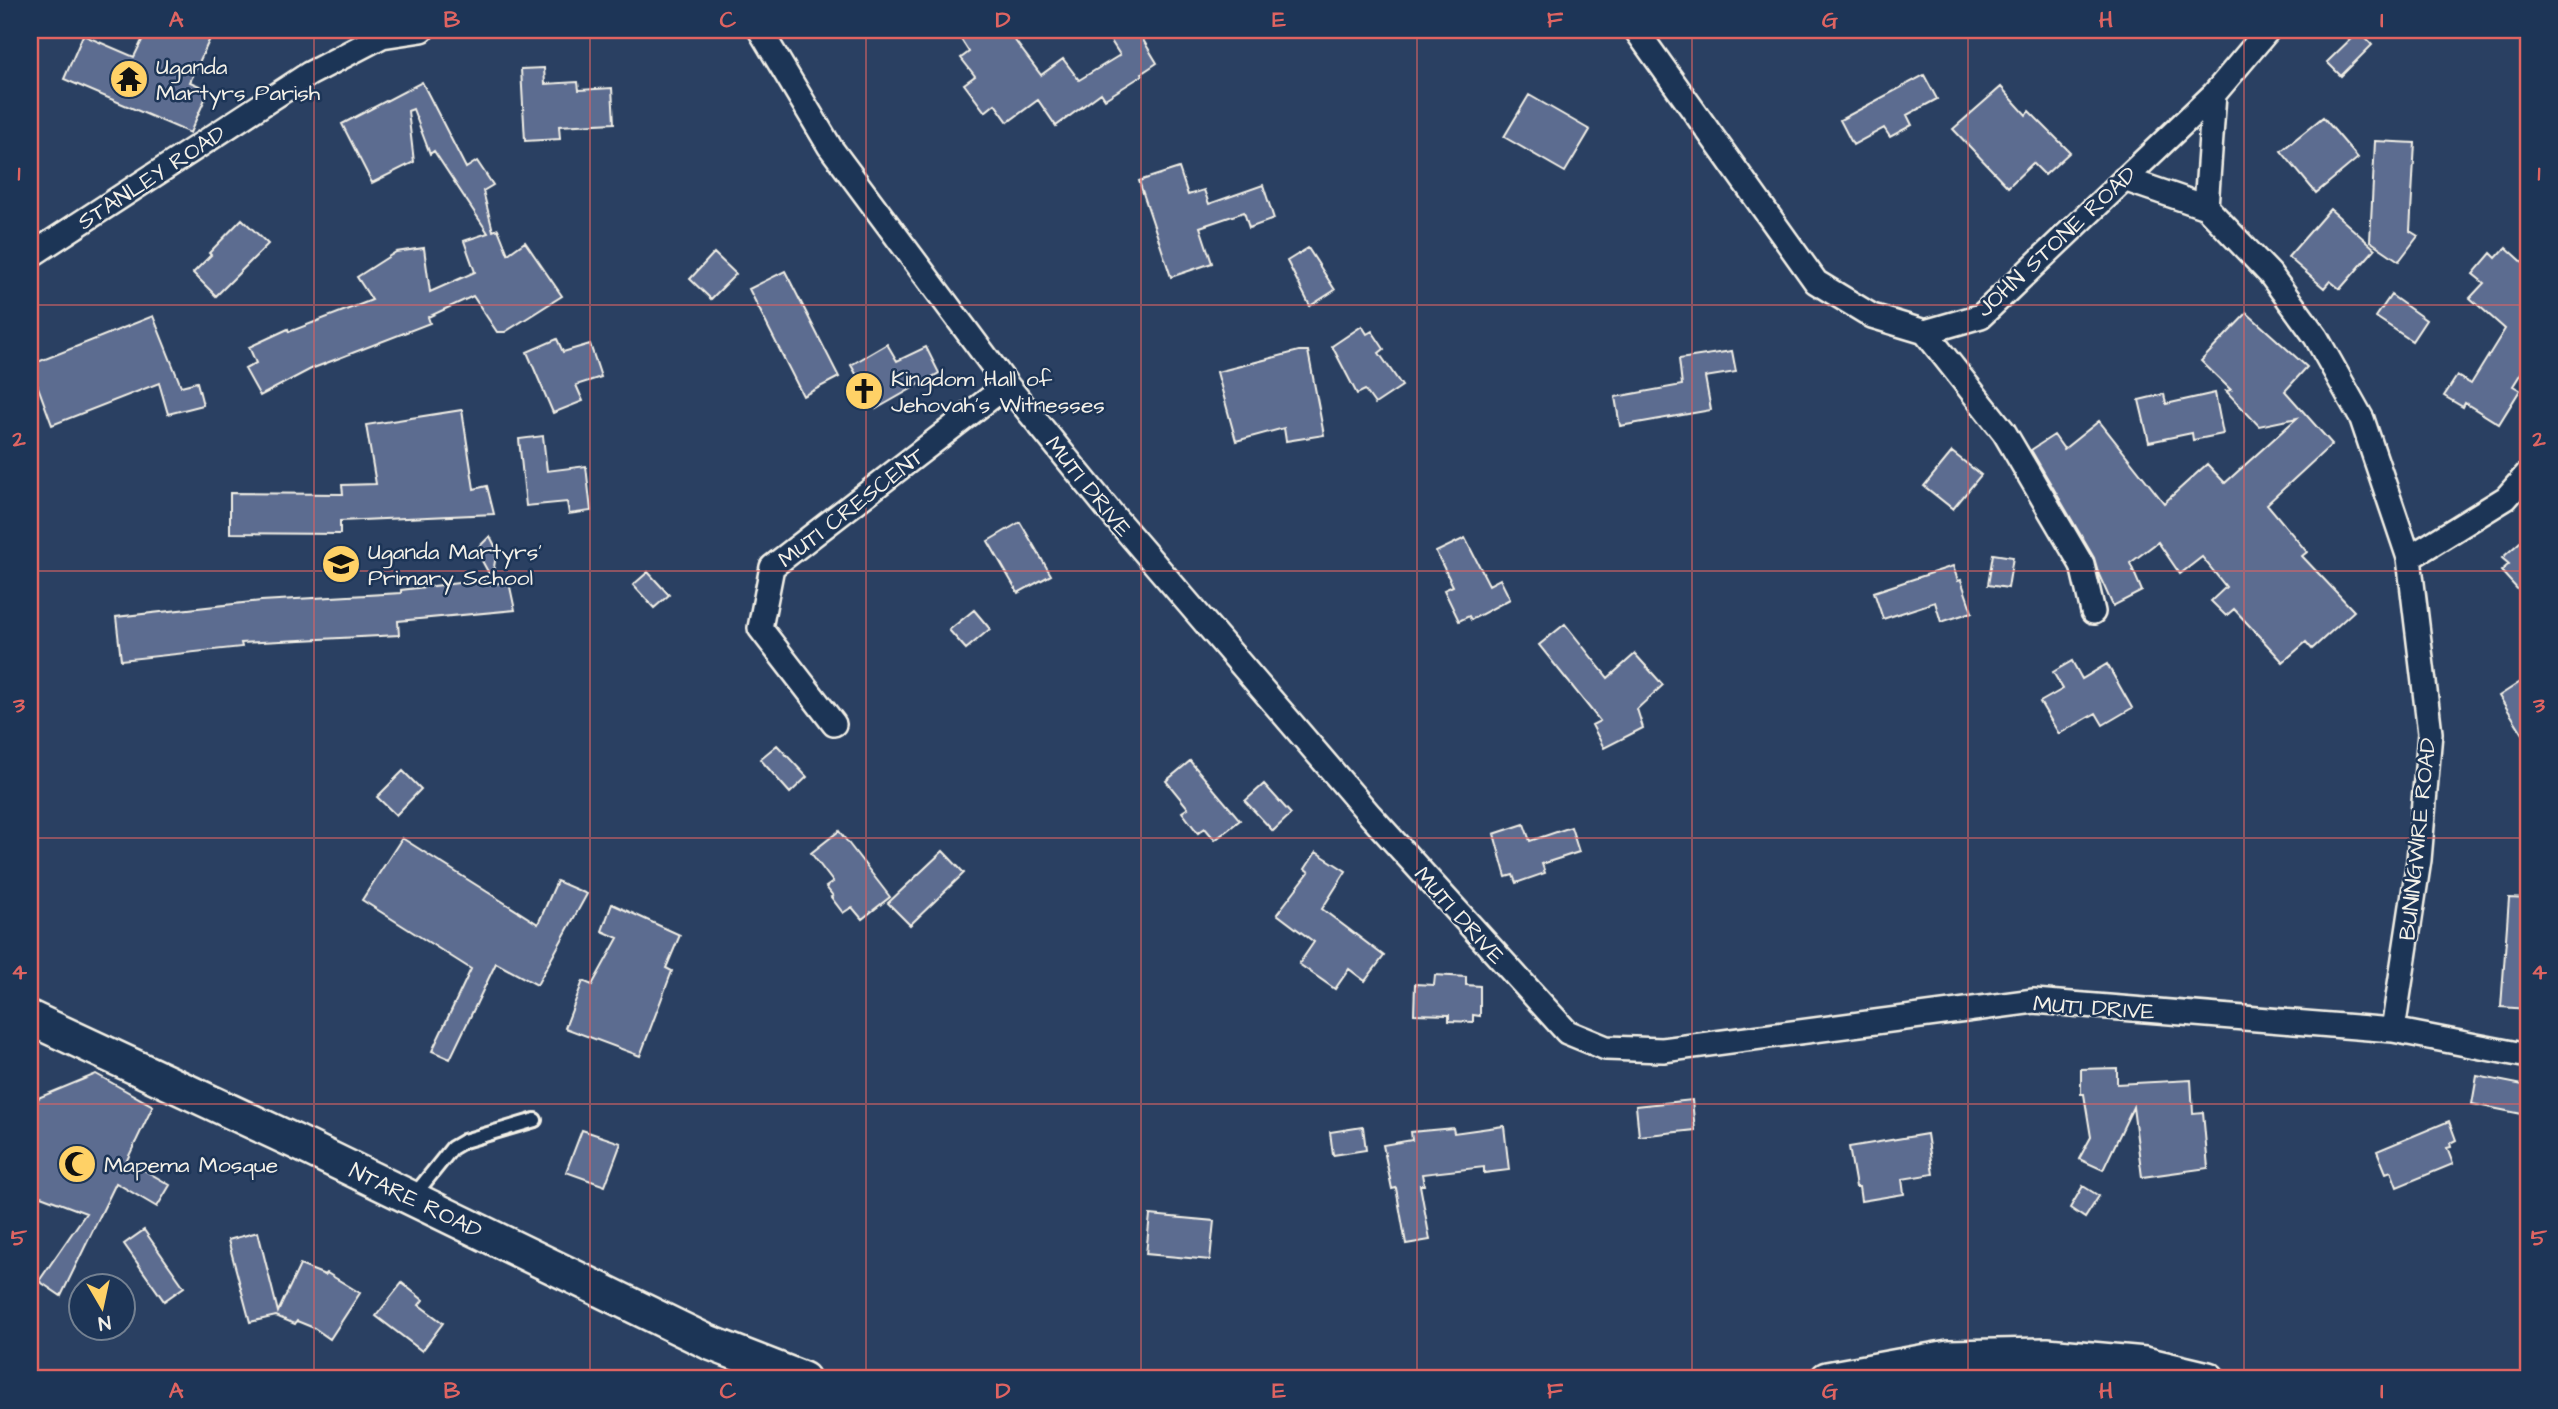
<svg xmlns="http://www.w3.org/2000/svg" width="2558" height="1409" font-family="'Architects Daughter',sans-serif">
<rect width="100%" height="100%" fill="#2a4062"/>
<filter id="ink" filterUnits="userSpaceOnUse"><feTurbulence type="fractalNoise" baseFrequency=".0143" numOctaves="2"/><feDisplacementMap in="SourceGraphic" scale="14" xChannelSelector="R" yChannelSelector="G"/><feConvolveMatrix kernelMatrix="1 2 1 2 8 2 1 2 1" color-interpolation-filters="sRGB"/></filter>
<g filter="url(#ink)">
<!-- building -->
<path fill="#5c6c90" stroke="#f4f1e8" stroke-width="2" d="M 147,30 L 214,30 L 190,82 L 209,90 L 190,133 L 64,79 L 83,35 L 134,57 Z
M 955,30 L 1007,30 L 1041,75 L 1063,59 L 1079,80 L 1120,55 L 1104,30 L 1137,30 L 1157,63 L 1142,73 L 1143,75 L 1105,99 L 1101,93 L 1056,126 L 1038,100 L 1008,122 L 995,104 L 985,112 L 964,84 L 975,76 L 961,58 L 969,52 Z
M 2359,31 L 2372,45 L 2341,76 L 2327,62 Z
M 544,68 L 545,84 L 578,82 L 579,90 L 612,88 L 614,123 L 559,126 L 560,139 L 525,141 L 521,69 Z
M 1924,75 L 1937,99 L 1907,115 L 1912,125 L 1890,137 L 1884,128 L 1853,145 L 1840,120 Z
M 422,82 L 466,168 L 477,161 L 493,185 L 483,191 L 493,231 L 498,229 L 508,254 L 525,242 L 562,296 L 505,332 L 497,332 L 473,296 L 428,317 L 430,323 L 311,369 L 260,396 L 245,369 L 256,363 L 249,347 L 288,329 L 289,332 L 372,300 L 357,277 L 396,252 L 424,248 L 430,292 L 475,272 L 464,241 L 488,233 L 434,151 L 430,154 L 413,109 L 408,111 L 414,162 L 372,183 L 342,124 Z
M 2001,87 L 2026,115 L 2029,111 L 2070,152 L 2045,175 L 2033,163 L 2008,187 L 1953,129 Z
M 1529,95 L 1590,130 L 1565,172 L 1504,137 Z
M 2323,117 L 2358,158 L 2316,193 L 2281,151 Z
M 2375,141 L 2415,143 L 2410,231 L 2418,236 L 2399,261 L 2370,241 Z
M 1179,168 L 1188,195 L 1204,190 L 1209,204 L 1263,185 L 1274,219 L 1249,228 L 1244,212 L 1200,227 L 1212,263 L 1171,277 L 1139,181 Z
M 2330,209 L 2375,249 L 2340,289 L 2330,281 L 2324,288 L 2288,257 Z
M 242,219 L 268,244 L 216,296 L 193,273 L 211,255 L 209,253 Z
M 2506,247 L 2528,267 L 2528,362 L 2513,386 L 2520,390 L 2499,424 L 2465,403 L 2463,407 L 2444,396 L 2457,376 L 2471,384 L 2505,329 L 2470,298 L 2484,283 L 2473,274 L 2491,253 L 2496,258 Z
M 1308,248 L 1335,290 L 1310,306 L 1287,261 Z
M 714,253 L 736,274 L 711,299 L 690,279 Z
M 785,271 L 839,377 L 803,396 L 749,289 Z
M 2391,295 L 2426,320 L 2412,341 L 2376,317 Z
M 2247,313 L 2307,367 L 2285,391 L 2332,444 L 2267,504 L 2307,552 L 2302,556 L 2354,611 L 2312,649 L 2306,642 L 2283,662 L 2234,609 L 2226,616 L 2211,601 L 2226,587 L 2202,557 L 2180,574 L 2158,542 L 2130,563 L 2142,591 L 2113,606 L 2099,575 L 2094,558 L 2031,450 L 2054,435 L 2064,449 L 2099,421 L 2164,503 L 2207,464 L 2225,483 L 2297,418 L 2259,426 L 2226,391 L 2231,390 L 2201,361 Z
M 153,316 L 181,386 L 197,382 L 203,405 L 168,414 L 159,383 L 52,425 L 30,365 Z
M 1362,326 L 1367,334 L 1372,331 L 1384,349 L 1379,353 L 1402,386 L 1375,404 L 1365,390 L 1357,394 L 1332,346 Z
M 557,339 L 563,352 L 590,344 L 601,377 L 576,385 L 583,401 L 553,413 L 527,352 Z
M 887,344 L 897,361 L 926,347 L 939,373 L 876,409 L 851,365 Z
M 1299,351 L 1308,351 L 1324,435 L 1286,441 L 1284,428 L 1236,441 L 1217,372 Z
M 1732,351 L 1736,372 L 1705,377 L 1711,410 L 1620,426 L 1615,397 L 1682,385 L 1679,359 Z
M 2215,393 L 2223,434 L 2193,440 L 2192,433 L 2149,442 L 2139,400 L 2164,394 L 2166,404 Z
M 462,410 L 474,489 L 487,486 L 494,514 L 340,521 L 340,534 L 230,533 L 230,493 L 343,494 L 342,485 L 376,484 L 366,425 Z
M 543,436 L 547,471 L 586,466 L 591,511 L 569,514 L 567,502 L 526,506 L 519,439 Z
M 1952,452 L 1981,475 L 1953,509 L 1924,486 Z
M 1020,522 L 1051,575 L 1018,593 L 988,541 Z
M 2528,535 L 2528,601 L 2501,571 L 2509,564 L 2502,558 Z
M 490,536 L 497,550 L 491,584 L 509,582 L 515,610 L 398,621 L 399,635 L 241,643 L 242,647 L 121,660 L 116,617 L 261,601 L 401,593 L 401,590 L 492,579 L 476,550 Z
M 1465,538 L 1489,585 L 1500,579 L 1510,599 L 1471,620 L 1469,616 L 1459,621 L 1444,590 L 1453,586 L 1436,552 Z
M 1993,554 L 2013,557 L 2008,588 L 1988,585 Z
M 1953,566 L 1958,581 L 1961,580 L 1972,612 L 1941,622 L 1935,602 L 1883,619 L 1874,592 Z
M 648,572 L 669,595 L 654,608 L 633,585 Z
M 974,610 L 990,629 L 966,649 L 949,630 Z
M 1565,624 L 1608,678 L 1635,654 L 1663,685 L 1637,709 L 1643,728 L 1604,748 L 1592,725 L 1600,721 L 1539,645 Z
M 2072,661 L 2082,679 L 2107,664 L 2132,708 L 2103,725 L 2096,713 L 2059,734 L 2040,702 L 2063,689 L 2053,672 Z
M 2528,677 L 2528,742 L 2499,696 Z
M 777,745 L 807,777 L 790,793 L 760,759 Z
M 1190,761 L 1240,820 L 1215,840 L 1205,828 L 1198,833 L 1182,812 L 1188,808 L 1166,781 Z
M 403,771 L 421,789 L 396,815 L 377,797 Z
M 1264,784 L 1291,814 L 1273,831 L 1245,801 Z
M 1524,824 L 1530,841 L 1571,827 L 1579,852 L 1542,864 L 1545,873 L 1516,883 L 1513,875 L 1506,877 L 1494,834 Z
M 839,831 L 890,897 L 862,919 L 852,907 L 843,913 L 831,897 L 833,896 L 826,887 L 833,882 L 811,853 Z
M 402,838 L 538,924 L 557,881 L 587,894 L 537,985 L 496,963 L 450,1059 L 432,1051 L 471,969 L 362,900 Z
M 943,851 L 964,873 L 910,925 L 888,903 Z
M 1316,852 L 1346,871 L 1322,909 L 1384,956 L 1365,981 L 1349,969 L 1335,989 L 1299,964 L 1314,942 L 1277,914 L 1309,872 L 1305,869 Z
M 2509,898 L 2528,899 L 2528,1009 L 2501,1007 Z
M 612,904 L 680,935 L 666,968 L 672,971 L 640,1056 L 565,1028 L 583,981 L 592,985 L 618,938 L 602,931 Z
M 1435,975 L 1466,977 L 1466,985 L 1480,986 L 1480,1016 L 1473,1015 L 1473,1022 L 1449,1021 L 1449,1015 L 1414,1014 L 1415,984 L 1434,985 Z
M 2117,1068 L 2117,1084 L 2191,1080 L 2193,1113 L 2203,1112 L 2208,1168 L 2142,1177 L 2133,1107 L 2103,1170 L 2079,1159 L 2091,1137 L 2084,1094 L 2081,1094 L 2081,1069 Z
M 96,1074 L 153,1106 L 127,1160 L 170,1185 L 157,1207 L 116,1183 L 61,1296 L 39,1281 L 86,1213 L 30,1192 L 30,1137 L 38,1098 Z
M 2477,1076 L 2528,1086 L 2522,1114 L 2472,1104 Z
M 1692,1100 L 1695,1130 L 1639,1136 L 1636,1106 Z
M 2449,1121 L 2456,1140 L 2450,1143 L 2451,1147 L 2447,1148 L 2453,1164 L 2397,1187 L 2391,1171 L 2386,1173 L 2377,1151 Z
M 1504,1126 L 1509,1170 L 1484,1173 L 1484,1167 L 1422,1174 L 1424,1185 L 1420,1185 L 1430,1240 L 1406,1244 L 1396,1188 L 1392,1189 L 1383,1145 L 1412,1140 L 1411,1132 L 1453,1128 L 1454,1133 Z
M 1363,1127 L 1366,1150 L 1333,1155 L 1330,1132 Z
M 582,1130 L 621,1143 L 605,1186 L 566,1172 Z
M 1927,1134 L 1933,1174 L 1902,1179 L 1904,1194 L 1861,1201 L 1859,1187 L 1856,1187 L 1849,1147 Z
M 2083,1186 L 2099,1196 L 2085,1218 L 2070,1208 Z
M 1150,1215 L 1214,1221 L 1210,1260 L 1146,1254 Z
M 144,1230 L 184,1287 L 164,1301 L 124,1244 Z
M 258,1232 L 278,1312 L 300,1265 L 325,1275 L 327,1273 L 360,1293 L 330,1339 L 314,1328 L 297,1321 L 295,1324 L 276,1316 L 250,1322 L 228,1240 Z
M 402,1283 L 423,1300 L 419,1305 L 443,1323 L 422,1351 L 376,1316 Z"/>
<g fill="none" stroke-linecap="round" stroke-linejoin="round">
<defs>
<path id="service" d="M 412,1198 L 452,1148 L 464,1141 L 535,1120"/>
<path id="minor" d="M 760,30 L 830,147 L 1007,385 L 1112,514 L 1370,815 L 1567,1032 L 1606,1048 L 1663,1050 L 2034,1001 L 2393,1030 L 2528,1056
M 1636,30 L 1816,282 L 1872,316 L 1925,332 L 1981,316 L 2214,94 L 2268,30
M 2124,179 L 2206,207 L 2270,274 L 2316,337 L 2362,419 L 2409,558 L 2430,733 L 2419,860 L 2393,1030
M 2206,207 L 2214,94
M 30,256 L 309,74 L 382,36 L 422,30
M 1925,332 L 2004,432 L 2082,565 L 2093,612
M 2409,558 L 2506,498 L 2528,473
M 834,724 L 760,628 L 772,567 L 1007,385"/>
<path id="secondary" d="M 30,1018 L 296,1142 L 708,1342 L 803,1379
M 1827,1379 L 1949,1357 L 2047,1355 L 2145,1364 L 2208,1379"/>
</defs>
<!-- service casing -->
<use href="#service" stroke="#f4f1e8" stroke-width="18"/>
<!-- minor casing -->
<use href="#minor" stroke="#f4f1e8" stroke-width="28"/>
<!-- secondary casing -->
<use href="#secondary" stroke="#f4f1e8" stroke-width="38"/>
<!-- service -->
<use href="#service" stroke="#1d3557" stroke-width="12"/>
<!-- minor -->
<use href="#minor" stroke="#1d3557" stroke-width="23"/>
<!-- secondary -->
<use href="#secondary" stroke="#1d3557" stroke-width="33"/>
</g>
</g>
<!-- grid -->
<path fill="none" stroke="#df6462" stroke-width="2" stroke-opacity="0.55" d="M 314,30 L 314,1379M 590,30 L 590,1379M 866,30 L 866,1379M 1141,30 L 1141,1379M 1417,30 L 1417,1379M 1692,30 L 1692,1379M 1968,30 L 1968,1379M 2244,30 L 2244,1379M 30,305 L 2528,305M 30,571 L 2528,571M 30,838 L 2528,838M 30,1104 L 2528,1104"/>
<!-- icons -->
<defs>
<symbol id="temple-disc" viewBox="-11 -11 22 22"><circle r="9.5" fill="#ffd166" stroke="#1d3557"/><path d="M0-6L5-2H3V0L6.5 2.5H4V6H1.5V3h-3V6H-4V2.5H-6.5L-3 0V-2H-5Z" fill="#111"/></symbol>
<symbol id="church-disc" viewBox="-11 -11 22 22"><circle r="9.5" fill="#ffd166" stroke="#1d3557"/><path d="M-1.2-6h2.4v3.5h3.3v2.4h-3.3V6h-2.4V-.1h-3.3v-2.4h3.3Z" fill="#111"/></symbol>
<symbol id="school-disc" viewBox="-11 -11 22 22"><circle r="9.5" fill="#ffd166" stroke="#1d3557"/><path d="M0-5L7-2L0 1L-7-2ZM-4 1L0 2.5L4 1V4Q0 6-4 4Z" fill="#111"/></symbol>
<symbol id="mosque-disc" viewBox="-11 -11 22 22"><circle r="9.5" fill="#ffd166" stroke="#1d3557"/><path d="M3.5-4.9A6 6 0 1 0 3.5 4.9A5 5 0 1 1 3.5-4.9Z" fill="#111"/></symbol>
</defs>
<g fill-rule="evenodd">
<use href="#temple-disc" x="107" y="57" width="44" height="44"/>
<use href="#church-disc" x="842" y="369" width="44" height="44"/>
<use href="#school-disc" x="319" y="542" width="44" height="44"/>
<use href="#mosque-disc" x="55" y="1142" width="44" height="44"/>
</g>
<g text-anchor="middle" stroke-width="5" stroke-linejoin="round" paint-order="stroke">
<!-- poi labels -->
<g font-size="23" fill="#f4f1e8" stroke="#1d3557" text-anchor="start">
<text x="156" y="74">Uganda<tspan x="156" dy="26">Martyrs Parish</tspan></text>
<text x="891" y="386">Kingdom Hall of<tspan x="891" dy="26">Jehovah's Witnesses</tspan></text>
<text x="368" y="559">Uganda Martyrs'<tspan x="368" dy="26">Primary School</tspan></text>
<text x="104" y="1172">Mapema Mosque</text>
</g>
<!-- street labels -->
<g font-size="23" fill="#f4f1e8" stroke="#1d3557">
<text transform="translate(151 177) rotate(-33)" y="8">STANLEY ROAD</text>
<text transform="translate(2056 241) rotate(-43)" y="8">JOHN STONE ROAD</text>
<text transform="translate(1089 486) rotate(51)" y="8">MUTI DRIVE</text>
<text transform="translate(851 507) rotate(-38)" y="8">MUTI CRESCENT</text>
<text transform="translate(2417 839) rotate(-84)" y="8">BUNINGWIRE ROAD</text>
<text transform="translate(1460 915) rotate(48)" y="8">MUTI DRIVE</text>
<text transform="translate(2094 1007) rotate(4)" y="8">MUTI DRIVE</text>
<text transform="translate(416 1200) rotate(26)" y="8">NTARE ROAD</text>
</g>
</g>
<!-- margin -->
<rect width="2558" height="1409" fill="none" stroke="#1d3557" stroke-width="77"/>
<!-- north arrow -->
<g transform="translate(102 1307) rotate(171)"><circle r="33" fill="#1d3557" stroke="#738091" stroke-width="2"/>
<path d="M0-5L12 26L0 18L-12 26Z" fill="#ffd166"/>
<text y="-10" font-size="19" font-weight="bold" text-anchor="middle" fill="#f4f1e8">N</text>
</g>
<rect x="38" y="38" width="2482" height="1332" fill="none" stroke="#df6462" stroke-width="2.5"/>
<g font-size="23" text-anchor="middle" font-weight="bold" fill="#df6462">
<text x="176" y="27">A</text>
<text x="452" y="27">B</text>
<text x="728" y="27">C</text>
<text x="1003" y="27">D</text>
<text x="1279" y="27">E</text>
<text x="1555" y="27">F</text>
<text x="1830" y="27">G</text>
<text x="2106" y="27">H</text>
<text x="2382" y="27">I</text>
<text x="19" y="180">1</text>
<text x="2539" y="180">1</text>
<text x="19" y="446">2</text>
<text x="2539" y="446">2</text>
<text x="19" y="712">3</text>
<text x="2539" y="712">3</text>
<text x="19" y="979">4</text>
<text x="2539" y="979">4</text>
<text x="19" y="1245">5</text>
<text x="2539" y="1245">5</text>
<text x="176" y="1398">A</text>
<text x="452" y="1398">B</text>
<text x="728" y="1398">C</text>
<text x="1003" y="1398">D</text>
<text x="1279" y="1398">E</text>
<text x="1555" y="1398">F</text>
<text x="1830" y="1398">G</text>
<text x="2106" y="1398">H</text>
<text x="2382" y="1398">I</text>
</g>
</svg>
